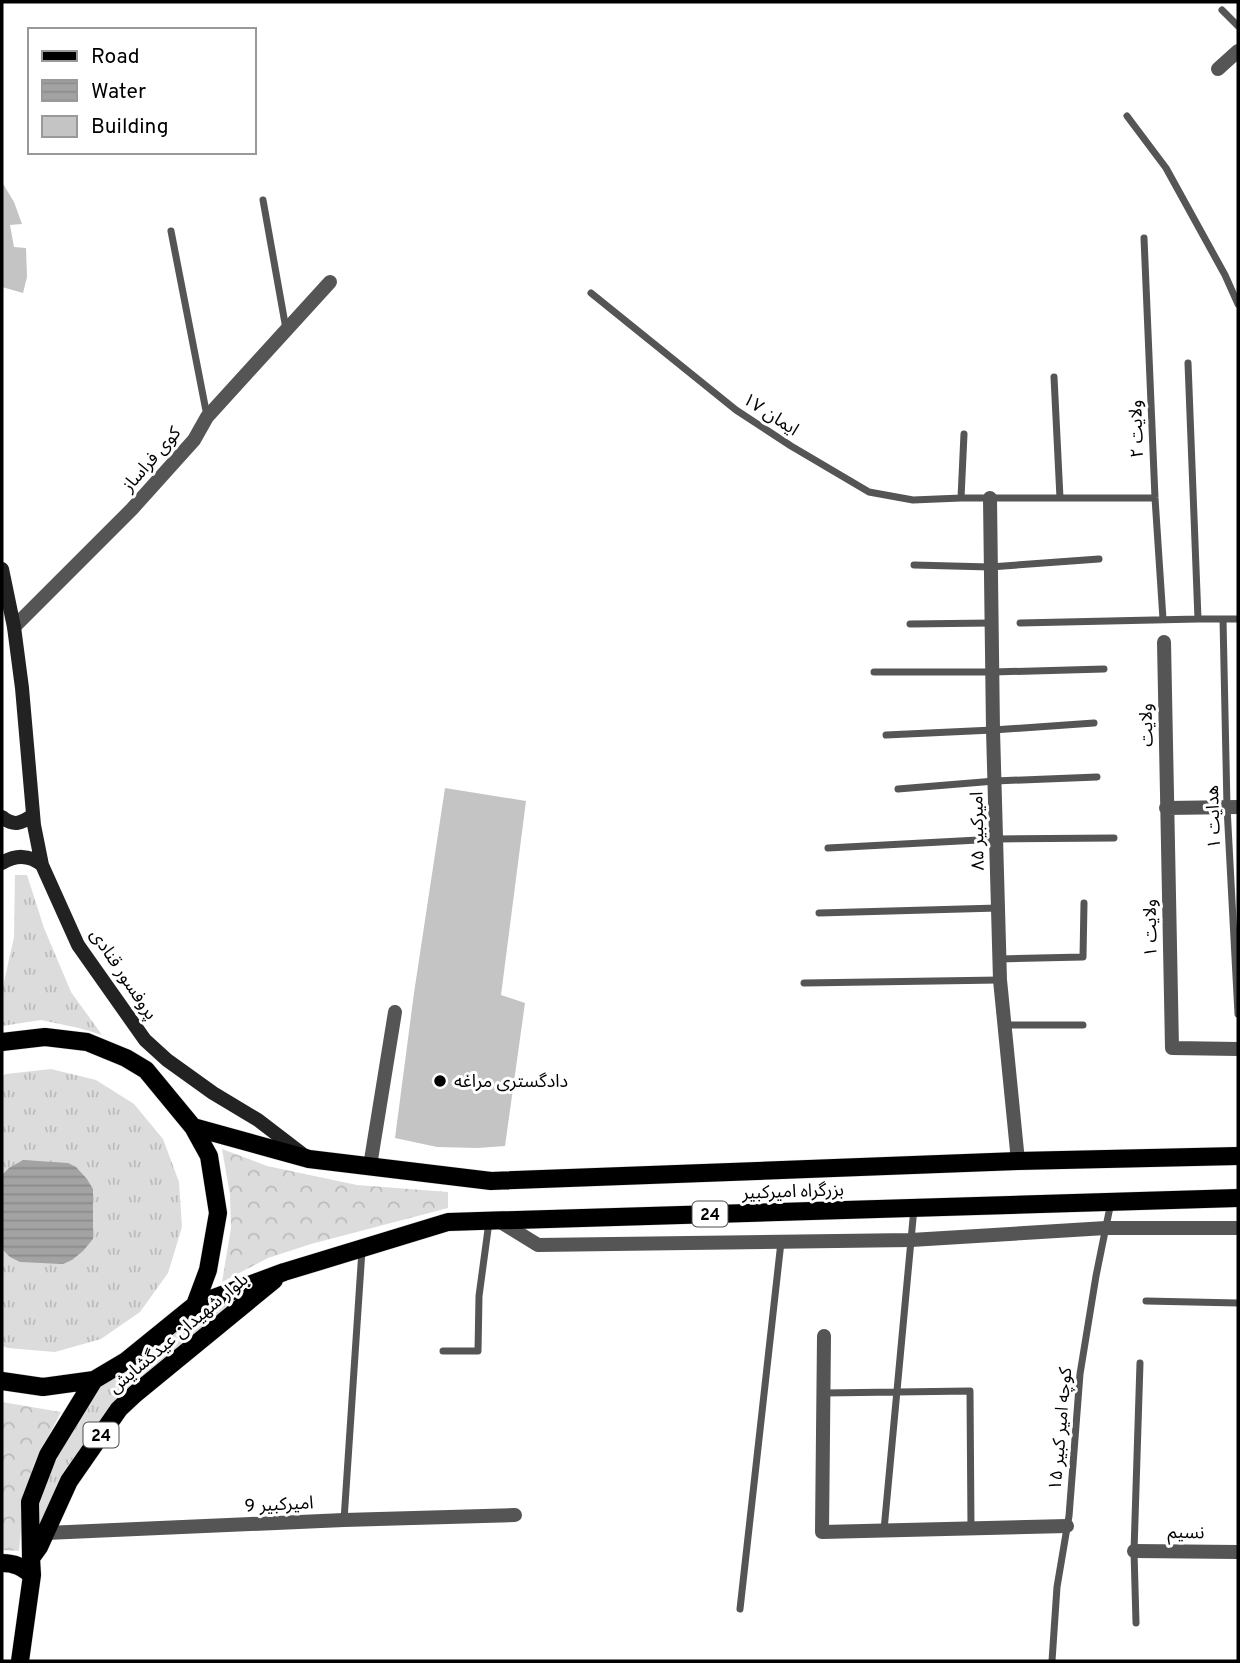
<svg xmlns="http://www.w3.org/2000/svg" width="1240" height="1663" font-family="Overpass,'Noto Sans Arabic',sans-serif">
<defs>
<pattern id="grass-tufts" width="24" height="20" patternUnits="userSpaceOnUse" patternTransform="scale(1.75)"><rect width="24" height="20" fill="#dcdcdc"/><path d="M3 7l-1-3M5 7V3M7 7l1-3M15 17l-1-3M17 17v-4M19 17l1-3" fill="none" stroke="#bbb"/></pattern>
<pattern id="forest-crowns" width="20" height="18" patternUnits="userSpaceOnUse" patternTransform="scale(1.75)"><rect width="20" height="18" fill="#dcdcdc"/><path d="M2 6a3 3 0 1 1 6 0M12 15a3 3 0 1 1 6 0" fill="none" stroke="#bbb"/></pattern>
<pattern id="water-rules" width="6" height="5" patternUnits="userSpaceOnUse" patternTransform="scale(1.75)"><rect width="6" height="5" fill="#a3a3a3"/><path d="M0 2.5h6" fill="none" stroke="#8b8b8b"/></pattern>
</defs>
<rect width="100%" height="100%" fill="#fff"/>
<!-- grass -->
<path fill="url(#grass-tufts)" d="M 15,875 L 27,875 L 44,928 L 71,992 L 102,1035 L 79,1028 L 41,1020 L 2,1026 L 2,991 L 14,937 Z
M 51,1069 L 96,1080 L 134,1104 L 163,1139 L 179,1182 L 182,1227 L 168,1273 L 140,1312 L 101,1339 L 55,1352 L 8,1348 L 2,1346 L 2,1076 L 6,1074 Z
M 284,1272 L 119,1409 L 39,1547 L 30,1502 L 94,1380 L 195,1305 Z"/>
<!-- forest -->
<path fill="url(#forest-crowns)" d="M 222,1149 L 267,1166 L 357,1185 L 448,1192 L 448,1208 L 311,1244 L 268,1258 L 222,1282 L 231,1228 L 230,1195 Z
M 2,1402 L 61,1412 L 34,1464 L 23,1505 L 19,1551 L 2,1550 Z"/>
<!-- water -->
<path fill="url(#water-rules)" d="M 23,1160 L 68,1163 L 76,1167 L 87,1179 L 93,1189 L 93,1239 L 83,1251 L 72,1260 L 63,1264 L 20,1262 L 10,1257 L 2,1249 L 2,1175 L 9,1168 Z"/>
<!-- building -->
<path fill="#c4c4c4" d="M 2,182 L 14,202 L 22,224 L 10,225 L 14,247 L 26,248 L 27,277 L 23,293 L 2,287 Z
M 445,788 L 526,801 L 501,995 L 525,1003 L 505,1146 L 478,1148 L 437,1147 L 395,1138 L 414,993 Z"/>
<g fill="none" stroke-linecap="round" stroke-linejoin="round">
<defs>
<path id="primary" d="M 2,1042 L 45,1037 L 87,1042 L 126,1058 L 146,1070 L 193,1127 L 209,1156 L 218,1213 L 208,1270 L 195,1305 L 126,1361 L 94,1380 L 43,1387 L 2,1381
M 193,1127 L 309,1159 L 491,1181 L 1018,1161 L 1238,1156
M 195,1305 L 284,1272 L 448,1222 L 1238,1198
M 31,1558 L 30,1502 L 48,1455 L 94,1380
M 2,1563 C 15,1563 22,1567 32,1575
M 20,1661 L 32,1575 L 31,1558 L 39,1547 L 69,1481 L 119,1409 L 135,1394 L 274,1280"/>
</defs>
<!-- primary casing -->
<use href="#primary" stroke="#dbdbdb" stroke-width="19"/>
<!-- service -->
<path stroke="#555" stroke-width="7" d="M 1222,10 L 1238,26
M 1127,116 L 1166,168 L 1225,275 L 1238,304
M 263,200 L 286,329
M 171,231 L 207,416
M 1144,238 L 1155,498 L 1163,619
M 591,293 L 736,410 L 791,446 L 869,492 L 913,500 L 961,498 L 1155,498
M 1188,363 L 1198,619
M 1054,377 L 1060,498
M 961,498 L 964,434
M 914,565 L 990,567 L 1099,559
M 1223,619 L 1227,807 L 1238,1014
M 1020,623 L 1198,619 L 1238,619
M 910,624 L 991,623
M 874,672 L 993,672 L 1104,669
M 886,735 L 993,730 L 1094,723
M 898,789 L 995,781 L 1097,777
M 828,848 L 997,839 L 1114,838
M 819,913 L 998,908
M 1000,959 L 1083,957 L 1084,903
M 804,983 L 1000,980
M 1005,1025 L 1083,1025
M 1146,1301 L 1238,1303
M 443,1351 L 478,1351 L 479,1296 L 489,1222
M 824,1393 L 970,1391 L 971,1528
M 344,1520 L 362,1250
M 884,1530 L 914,1208
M 740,1609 L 781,1242
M 1136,1623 L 1134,1551 L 1140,1363
M 1052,1661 L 1057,1587 L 1069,1516 L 1080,1374 L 1096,1276 L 1111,1202"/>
<!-- minor -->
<path stroke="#555" stroke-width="14" d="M 1218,69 L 1238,51
M 990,498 L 993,730 L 1000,980 L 1018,1161
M 14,627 L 132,509 L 194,440 L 207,417 L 330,282
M 1164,642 L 1172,1048 L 1238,1049
M 1166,808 L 1238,807
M 370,1166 L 395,1012
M 499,1221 L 538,1245 L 911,1240 L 1106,1228 L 1238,1228
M 824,1336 L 822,1532 L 1067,1526
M 46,1533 L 344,1520 L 515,1515
M 1134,1551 L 1238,1552"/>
<!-- secondary -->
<path stroke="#222" stroke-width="14" d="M 2,569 L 14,627 L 22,688 L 34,825 L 42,865 L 78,945 L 145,1040 L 167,1060 L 213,1093 L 258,1120 L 305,1156
M 2,817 C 14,827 22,823 33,815
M 2,863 C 15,855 29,854 42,865"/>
<!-- primary -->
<use href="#primary" stroke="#000" stroke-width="18"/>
</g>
<!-- markers -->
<circle fill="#000" stroke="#fff" stroke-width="2.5" cx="440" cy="1081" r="7"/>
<g text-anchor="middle" stroke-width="6" stroke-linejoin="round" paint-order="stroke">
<!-- shield labels -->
<g fill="#fff" stroke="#4c4c4c" stroke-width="2">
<rect x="692.5" y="1201.5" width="35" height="25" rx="5"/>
<rect x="83.5" y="1422.5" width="35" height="25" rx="5"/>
</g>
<g font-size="16" font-weight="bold" fill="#000">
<text x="710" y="1220">24</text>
<text x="101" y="1441">24</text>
</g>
<!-- street labels -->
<g font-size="18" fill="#000" stroke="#fff">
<text transform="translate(771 414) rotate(33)" y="6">ایمان ۱۷</text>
<text transform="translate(1136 429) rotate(-92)" y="6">ولایت ۲</text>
<text transform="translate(151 459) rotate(-49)" y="6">کوی فراساز</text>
<text transform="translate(1146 725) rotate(-91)" y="6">ولایت</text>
<text transform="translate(1213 817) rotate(-92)" y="6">هدایت ۱</text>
<text transform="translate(977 831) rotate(-91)" y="6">امیرکبیر ۸۵</text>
<text transform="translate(1150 928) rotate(-91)" y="6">ولایت ۱</text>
<text transform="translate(124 974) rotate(56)" y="6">پروفسور قنادی</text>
<text transform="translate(793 1191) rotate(-2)" y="6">بزرگراه امیرکبیر</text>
<text transform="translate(178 1333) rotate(-40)" y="6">بلوار شهیدان عیدگشایش</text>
<text transform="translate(1060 1429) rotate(-85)" y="6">کوچه امیر کبیر ۱۵</text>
<text transform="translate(279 1504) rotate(-3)" y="6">امیرکبیر 9</text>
<text transform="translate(1186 1532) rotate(1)" y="6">نسیم</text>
</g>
<!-- poi labels -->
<g font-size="18" fill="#000" stroke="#fff" text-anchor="start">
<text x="454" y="1087">دادگستری مراغه</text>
</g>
</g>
<!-- border -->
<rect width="1240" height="1663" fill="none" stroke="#000000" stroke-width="7"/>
<!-- legend -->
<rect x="28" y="28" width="228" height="126" fill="#ffffff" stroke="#999999" stroke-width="2"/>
<rect x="42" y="51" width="35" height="10" fill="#000000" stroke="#999999" stroke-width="2"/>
<text x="91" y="63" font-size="21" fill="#000000">Road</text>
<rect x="42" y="80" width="35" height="21" fill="url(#water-rules)" stroke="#999999" stroke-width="2"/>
<text x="91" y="98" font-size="21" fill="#000000">Water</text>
<rect x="42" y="116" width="35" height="21" fill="#c4c4c4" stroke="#999999" stroke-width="2"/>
<text x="91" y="133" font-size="21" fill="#000000">Building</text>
</svg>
